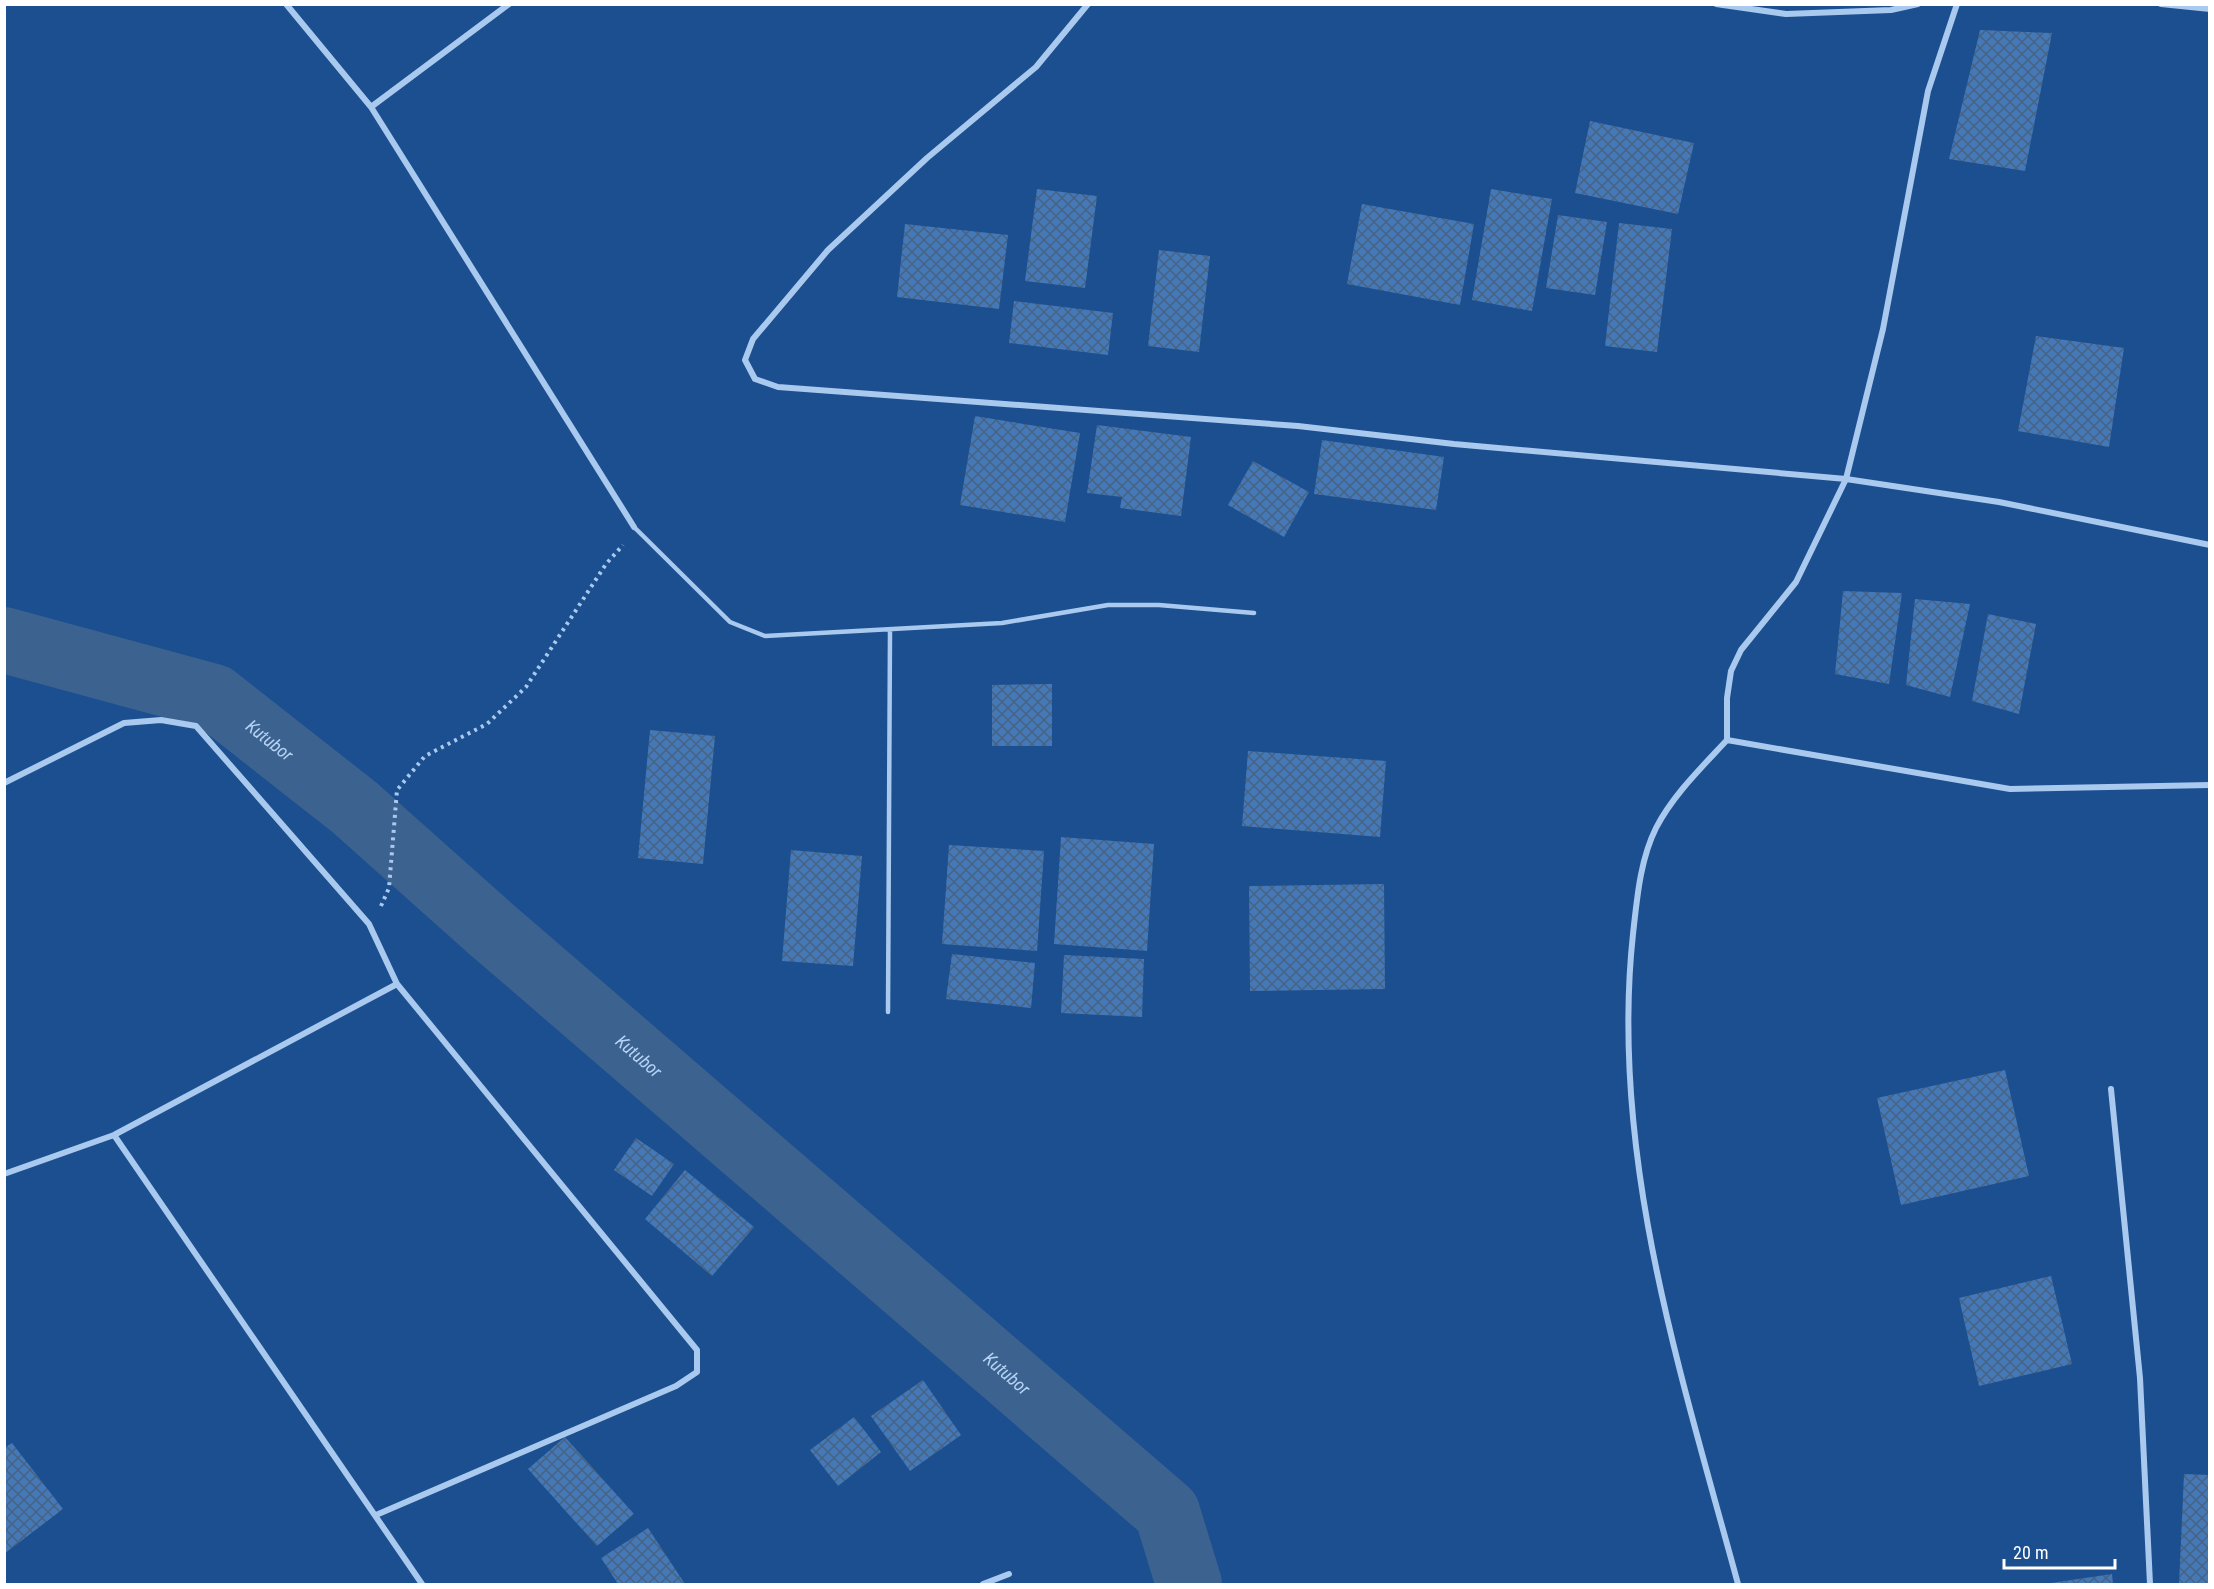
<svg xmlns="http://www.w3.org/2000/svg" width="2214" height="1589" font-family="'Roboto Condensed',sans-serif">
<defs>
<pattern id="building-cross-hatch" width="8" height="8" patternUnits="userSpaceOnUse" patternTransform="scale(1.5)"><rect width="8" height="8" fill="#4478b7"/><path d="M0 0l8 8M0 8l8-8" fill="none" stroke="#486282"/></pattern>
</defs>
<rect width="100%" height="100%" fill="#1b4f8f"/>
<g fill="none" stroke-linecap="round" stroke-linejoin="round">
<!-- river -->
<path stroke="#3c6290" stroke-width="66" id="s1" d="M 4,640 L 214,697 L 354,807 L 492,930 L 1167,1512 L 1189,1584"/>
</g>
<!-- building -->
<path fill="url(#building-cross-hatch)" d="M 1980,30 L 2052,33 L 2025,171 L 1949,159 Z
M 1590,121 L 1694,143 L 1678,214 L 1575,193 Z
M 1037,189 L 1097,196 L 1085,288 L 1025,281 Z
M 1491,189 L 1552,199 L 1532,311 L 1472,300 Z
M 1362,204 L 1474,224 L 1460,305 L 1347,284 Z
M 1558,215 L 1607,222 L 1595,295 L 1546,288 Z
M 1619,223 L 1672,229 L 1657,352 L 1605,346 Z
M 905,224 L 1008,235 L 999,309 L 897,297 Z
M 1159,250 L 1210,256 L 1199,352 L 1148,346 Z
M 1014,301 L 1113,313 L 1108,355 L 1009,343 Z
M 2036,336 L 2124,348 L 2109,447 L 2018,431 Z
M 975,416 L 1080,433 L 1065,522 L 960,505 Z
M 1097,425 L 1191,437 L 1181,516 L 1120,508 L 1122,497 L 1087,493 Z
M 1322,440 L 1444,457 L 1436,510 L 1314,494 Z
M 1253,461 L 1309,492 L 1284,537 L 1228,505 Z
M 1843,591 L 1902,593 L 1889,684 L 1835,674 Z
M 1915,599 L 1970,604 L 1950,697 L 1906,685 Z
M 1988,614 L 2036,624 L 2019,714 L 1972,701 Z
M 1052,684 L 1052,746 L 992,746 L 992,685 Z
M 650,730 L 715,736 L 703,864 L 638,858 Z
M 1248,751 L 1386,761 L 1380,837 L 1242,826 Z
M 1061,837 L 1154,844 L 1147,951 L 1054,944 Z
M 949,845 L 1044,851 L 1037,951 L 942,944 Z
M 791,850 L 862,856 L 853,966 L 782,961 Z
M 1384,884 L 1385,989 L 1250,991 L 1249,886 Z
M 952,954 L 1035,963 L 1031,1008 L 946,999 Z
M 1064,955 L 1144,959 L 1142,1017 L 1061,1013 Z
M 2005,1070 L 2029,1176 L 1901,1205 L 1877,1098 Z
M 636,1138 L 674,1164 L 652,1196 L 614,1170 Z
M 685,1170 L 754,1227 L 712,1276 L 645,1219 Z
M 2051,1276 L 2072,1364 L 1979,1386 L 1959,1298 Z
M 923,1380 L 961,1435 L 910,1471 L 871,1416 Z
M 854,1417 L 881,1452 L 838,1486 L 810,1450 Z
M 565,1437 L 634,1514 L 597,1546 L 528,1469 Z
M 12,1443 L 63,1509 L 4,1554 L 4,1448 Z
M 2184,1474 L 2210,1475 L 2210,1584 L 2179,1584 Z
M 648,1528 L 685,1584 L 618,1584 L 601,1558 Z
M 2112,1574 L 2113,1584 L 2052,1584 L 2051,1583 Z"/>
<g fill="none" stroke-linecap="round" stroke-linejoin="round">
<!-- path -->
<path stroke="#a9c9ee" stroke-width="4" stroke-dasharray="3 4.5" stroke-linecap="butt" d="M 381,906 L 389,888 L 397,790 L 425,756 L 487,724 L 526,687 L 606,564 L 623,545"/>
<!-- service -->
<path stroke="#a9c9ee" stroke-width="4.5" d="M 634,527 L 730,622 L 765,636 L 1002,623 L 1108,605 L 1159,605 L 1254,613
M 888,1012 L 890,630"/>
<!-- minor -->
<path stroke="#a9c9ee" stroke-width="6" d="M 286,4 L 371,107 L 634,527
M 1088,4 L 1036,67 L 927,158 L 828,250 L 753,339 L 745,360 L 755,379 L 778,387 L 1298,426 L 1454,444 L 1846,479 L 1999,502 L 2210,545
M 1716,4 L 1786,14 L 1891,10 L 1918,4
M 2161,4 L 2210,9
M 371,107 L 509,4
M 1727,740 L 2010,789 L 2210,785
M 4,783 L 124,723 L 161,720 L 196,726 L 369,924 L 397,984 L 114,1135 L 4,1174
M 2111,1089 L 2140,1378 L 2150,1584
M 114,1135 L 422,1584
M 376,1515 L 676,1386 L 697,1372 L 697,1350 L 397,984
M 983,1584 L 1009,1574
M 1738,1584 C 1681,1374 1609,1155 1633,934 C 1637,899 1640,860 1656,828 C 1673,795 1702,767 1727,740 L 1727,698 L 1731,671 L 1741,650 L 1796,582 L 1846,479 L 1883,329 L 1928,91 L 1957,4"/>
</g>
<g text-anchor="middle" stroke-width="6" stroke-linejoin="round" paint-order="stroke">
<!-- water labels -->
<g font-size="18" font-style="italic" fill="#b5d3f5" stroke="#1b4f8f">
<text dy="6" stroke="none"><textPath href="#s1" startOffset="288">Kutubor</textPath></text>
<text dy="6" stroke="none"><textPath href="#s1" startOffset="774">Kutubor</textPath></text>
<text dy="6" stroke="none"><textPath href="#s1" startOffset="1260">Kutubor</textPath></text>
</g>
</g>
<!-- border -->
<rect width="2214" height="1589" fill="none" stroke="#ffffff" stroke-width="12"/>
<!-- scale -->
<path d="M2004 1559v9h111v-9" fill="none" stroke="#ffffff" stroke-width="3"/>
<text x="2013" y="1559" font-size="18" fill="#ffffff" stroke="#1b4f8f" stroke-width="4.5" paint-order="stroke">20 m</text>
</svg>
